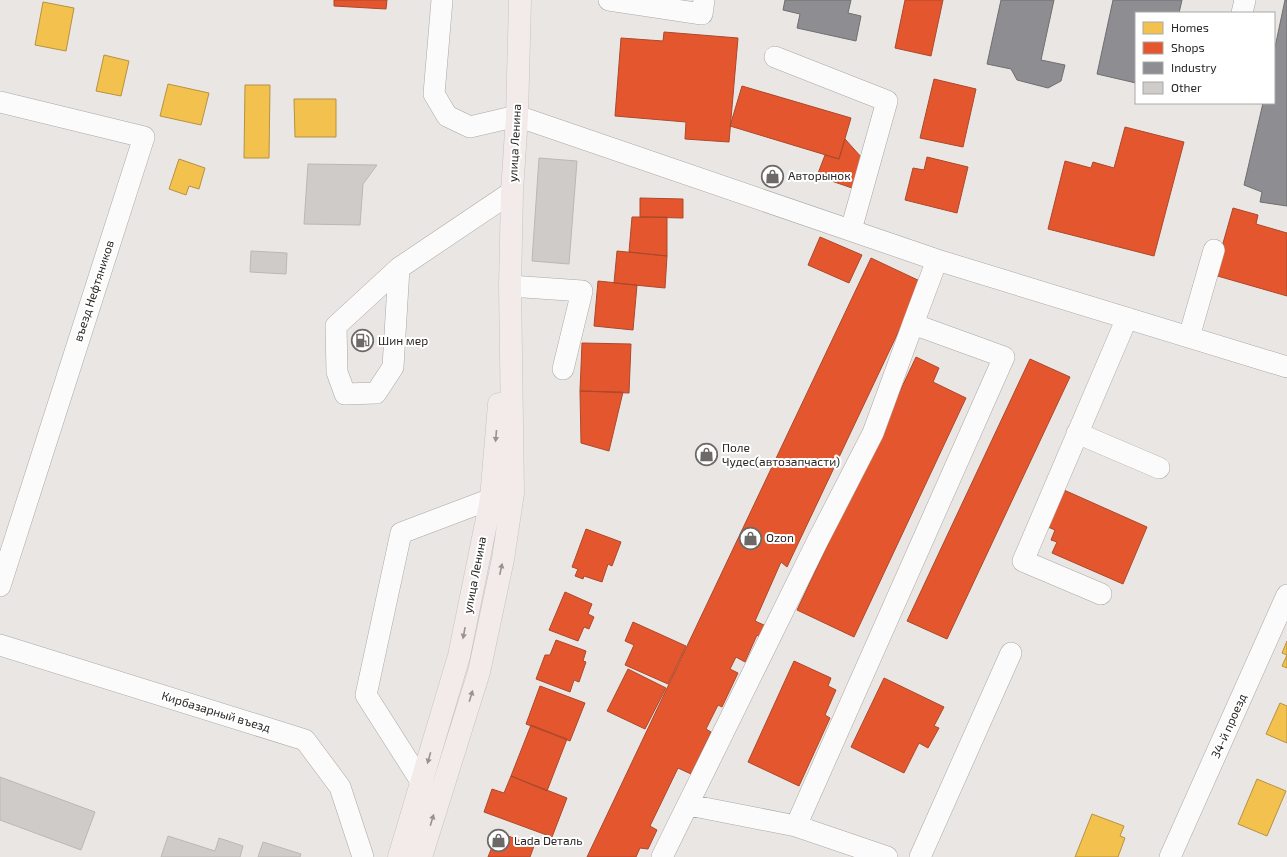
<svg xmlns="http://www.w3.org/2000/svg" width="1287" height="857" font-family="'Exo 2',sans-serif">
<rect width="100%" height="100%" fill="#eae6e3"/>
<!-- homes -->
<path fill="#f2c14e" stroke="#b69241" d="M 43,2 L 74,8 L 66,51 L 35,45 Z
M 104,55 L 129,61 L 121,96 L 96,91 Z
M 168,84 L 209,93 L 201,125 L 160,116 Z
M 245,85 L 270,85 L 269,158 L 244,158 Z
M 294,99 L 336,99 L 336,137 L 295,137 Z
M 179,159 L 205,168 L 199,189 L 189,186 L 186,195 L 169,189 Z
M 1287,641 L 1287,668 L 1282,666 L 1287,655 L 1282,653 Z
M 1280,703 L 1287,706 L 1287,743 L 1266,734 Z
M 1257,779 L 1286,791 L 1267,836 L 1238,824 Z
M 1092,814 L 1124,826 L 1120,836 L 1125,838 L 1118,857 L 1075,857 Z"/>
<!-- shops -->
<path fill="#e4572e" stroke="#ac482b" d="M 334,0 L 387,0 L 386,9 L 334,6 Z
M 905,0 L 943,0 L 931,56 L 895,48 Z
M 664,32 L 738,38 L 729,142 L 685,139 L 686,122 L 615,116 L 621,38 L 663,41 Z
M 934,79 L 976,89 L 963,147 L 920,138 Z
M 742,86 L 851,118 L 839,159 L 730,126 Z
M 1125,127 L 1184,142 L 1154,256 L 1048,229 L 1065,161 L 1091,168 L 1093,162 L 1114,168 Z
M 845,139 L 862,158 L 852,188 L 817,176 L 825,155 L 839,159 Z
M 927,157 L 968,167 L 957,213 L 905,200 L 913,168 L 924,170 Z
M 640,198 L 683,199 L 683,218 L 640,217 Z
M 1233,208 L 1258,215 L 1256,224 L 1287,233 L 1287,296 L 1214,275 Z
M 632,217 L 667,217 L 667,256 L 629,252 Z
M 820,237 L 862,255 L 849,283 L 808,265 Z
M 617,251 L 667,256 L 665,288 L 614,283 Z
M 871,258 L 922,282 L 787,567 L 781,562 L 755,621 L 766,626 L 761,639 L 757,635 L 745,662 L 736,657 L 730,669 L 738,673 L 722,707 L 718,705 L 706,729 L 711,732 L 691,774 L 678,768 L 650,826 L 657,830 L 648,849 L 640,848 L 636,857 L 587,857 Z
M 598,281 L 637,285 L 633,330 L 594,326 Z
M 582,343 L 631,344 L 629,393 L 580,391 Z
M 916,357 L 939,368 L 933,382 L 966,398 L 854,637 L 797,610 Z
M 1030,359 L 1070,377 L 947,639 L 907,621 Z
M 580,391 L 623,392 L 609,451 L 581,443 Z
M 1064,490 L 1147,527 L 1123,584 L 1052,553 L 1057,542 L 1051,540 L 1055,530 L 1048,527 Z
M 586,529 L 621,542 L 612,566 L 608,564 L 602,582 L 584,576 L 583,579 L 575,576 L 578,569 L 572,567 Z
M 565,592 L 592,604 L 588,614 L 594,617 L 589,629 L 584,627 L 578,641 L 549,630 Z
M 633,622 L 686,646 L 668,684 L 625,665 L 634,645 L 625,641 Z
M 556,640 L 586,651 L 583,661 L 586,662 L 579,682 L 574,680 L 570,692 L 536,679 L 545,655 L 550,655 Z
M 794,661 L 831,678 L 828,686 L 836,690 L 825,715 L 830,718 L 799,786 L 748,762 Z
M 628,669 L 666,688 L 645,729 L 607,711 Z
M 884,678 L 944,707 L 934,726 L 939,728 L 928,748 L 919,743 L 904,773 L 851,747 Z
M 540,686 L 585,703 L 570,741 L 526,724 Z
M 531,725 L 567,739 L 547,791 L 511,776 Z
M 511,776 L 567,798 L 552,837 L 484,812 L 492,789 L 504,793 Z
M 498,832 L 534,846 L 530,857 L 488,857 Z"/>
<!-- industry -->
<path fill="#8d8d92" stroke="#6f6e71" d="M 785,0 L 851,0 L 848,13 L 861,16 L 856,41 L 797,28 L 800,14 L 783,10 Z
M 1001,0 L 1054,0 L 1041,60 L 1065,65 L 1061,81 L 1048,88 L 1017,80 L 1011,69 L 987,64 Z
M 1113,0 L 1182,0 L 1179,13 L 1136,13 L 1136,83 L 1097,74 Z
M 1285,0 L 1287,0 L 1287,206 L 1260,202 L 1262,192 L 1244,185 L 1263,103 L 1274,103 L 1274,52 Z"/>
<!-- building -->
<path fill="#cecbc9" stroke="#bab7b5" d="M 539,158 L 577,161 L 569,264 L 532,261 Z
M 308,164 L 377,165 L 363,184 L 360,225 L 304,224 Z
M 251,251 L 287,253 L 286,274 L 250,272 Z
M 0,777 L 95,812 L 81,850 L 0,820 Z
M 168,836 L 215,851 L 219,838 L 243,846 L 240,857 L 161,857 Z
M 263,842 L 301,854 L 300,857 L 258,857 Z"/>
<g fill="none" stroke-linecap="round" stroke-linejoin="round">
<defs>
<path id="minor" d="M 442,0 L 434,94 L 447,116 L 470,127 L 517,116 L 937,260 L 1287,367
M 609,0 L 702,14 L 704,0
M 1242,13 L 1245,0
M 775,57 L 887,101 L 851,230
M 0,102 L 144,137 L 0,586
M 399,268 L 393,367 L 376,393 L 345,394 L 337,372 L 336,326 L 399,268 L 512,192
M 510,286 L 582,291 L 563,369
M 1189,337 L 1214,250
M 1077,433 L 1159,468
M 1101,594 L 1023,561 L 1127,318
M 0,645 L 305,740 L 340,787 L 363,857
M 422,783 L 366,695 L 401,533 L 491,499
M 689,805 L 796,826 L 887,857
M 796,826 L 1004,357 L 913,324 L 937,260
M 662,857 L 817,542 L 873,433 L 913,324
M 920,857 L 1011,653
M 1170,857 L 1287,595"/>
<path id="major" d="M 399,857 L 459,656 L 491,499 L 499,404
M 421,857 L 479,672 L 503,559 L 513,493 L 510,286 L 512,192 L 517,116 L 520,0"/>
</defs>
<!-- minor casing -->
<use href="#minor" stroke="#aaa7a4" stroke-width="22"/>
<!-- major casing -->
<use href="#major" stroke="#c5c3c1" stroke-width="23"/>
<!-- minor -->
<use href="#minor" stroke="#fcfbfb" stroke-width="21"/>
<!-- major -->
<use href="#major" stroke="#f2ebea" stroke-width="22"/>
</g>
<!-- one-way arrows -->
<defs><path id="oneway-solid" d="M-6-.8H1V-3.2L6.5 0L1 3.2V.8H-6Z"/></defs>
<g fill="#989291">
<use href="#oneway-solid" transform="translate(496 436) rotate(95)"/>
<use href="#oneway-solid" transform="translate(501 569) rotate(-78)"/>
<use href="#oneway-solid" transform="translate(464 633) rotate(101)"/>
<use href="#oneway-solid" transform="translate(471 696) rotate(-73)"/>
<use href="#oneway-solid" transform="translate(429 758) rotate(106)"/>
<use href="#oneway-solid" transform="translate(432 820) rotate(-73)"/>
</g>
<!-- icons -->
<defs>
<symbol id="shop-ring" viewBox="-11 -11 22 22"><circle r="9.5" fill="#fff" stroke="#6d6967" stroke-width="1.5"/><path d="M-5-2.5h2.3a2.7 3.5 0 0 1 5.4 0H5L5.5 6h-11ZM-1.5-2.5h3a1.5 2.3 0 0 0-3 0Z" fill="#6d6967"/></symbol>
<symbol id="fuel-ring" viewBox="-11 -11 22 22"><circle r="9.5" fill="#fff" stroke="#6d6967" stroke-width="1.5"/><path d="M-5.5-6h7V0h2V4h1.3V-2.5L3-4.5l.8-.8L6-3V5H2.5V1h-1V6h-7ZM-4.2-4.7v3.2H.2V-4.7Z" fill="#6d6967"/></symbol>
</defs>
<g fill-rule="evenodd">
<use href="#shop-ring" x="760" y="164" width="25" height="25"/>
<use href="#fuel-ring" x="350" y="328" width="25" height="25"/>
<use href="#shop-ring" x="694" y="442" width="25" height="25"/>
<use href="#shop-ring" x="738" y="526" width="25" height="25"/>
<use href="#shop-ring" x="486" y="828" width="25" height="25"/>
</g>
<g text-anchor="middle" stroke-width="4" stroke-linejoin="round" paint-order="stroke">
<!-- street labels -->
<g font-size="12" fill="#292624" stroke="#fff">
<text transform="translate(515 143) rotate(-87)" y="4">улица Ленина</text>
<text transform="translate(94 291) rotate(-72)" y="4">въезд Нефтяников</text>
<text transform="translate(475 575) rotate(-79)" y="4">улица Ленина</text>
<text transform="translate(216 712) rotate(17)" y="4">Кирбазарный въезд</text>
<text transform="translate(1229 726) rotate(-66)" y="4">34-й проезд</text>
</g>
<!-- poi labels -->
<g font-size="12" fill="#292624" stroke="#fff" text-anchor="start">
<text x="788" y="180">Авторынок</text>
<text x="378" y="345">Шин мер</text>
<text x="722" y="452">Поле<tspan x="722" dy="14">Чудес(автозапчасти)</tspan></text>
<text x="766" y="542">Ozon</text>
<text x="514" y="845">Lada Dеталь</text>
</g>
</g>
<!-- legend -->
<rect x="1135" y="12" width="140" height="92" fill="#ffffff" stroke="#a9a8a7"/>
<rect x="1143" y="22" width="20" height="12" fill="#f2c14e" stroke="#a9a8a7"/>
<text x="1171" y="32" font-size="12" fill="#292624">Homes</text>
<rect x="1143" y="42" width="20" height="12" fill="#e4572e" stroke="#a9a8a7"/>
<text x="1171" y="52" font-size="12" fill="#292624">Shops</text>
<rect x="1143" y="62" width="20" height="12" fill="#8d8d92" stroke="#a9a8a7"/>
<text x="1171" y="72" font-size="12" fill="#292624">Industry</text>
<rect x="1143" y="82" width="20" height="12" fill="#cecbc9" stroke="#a9a8a7"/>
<text x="1171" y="92" font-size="12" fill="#292624">Other</text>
</svg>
